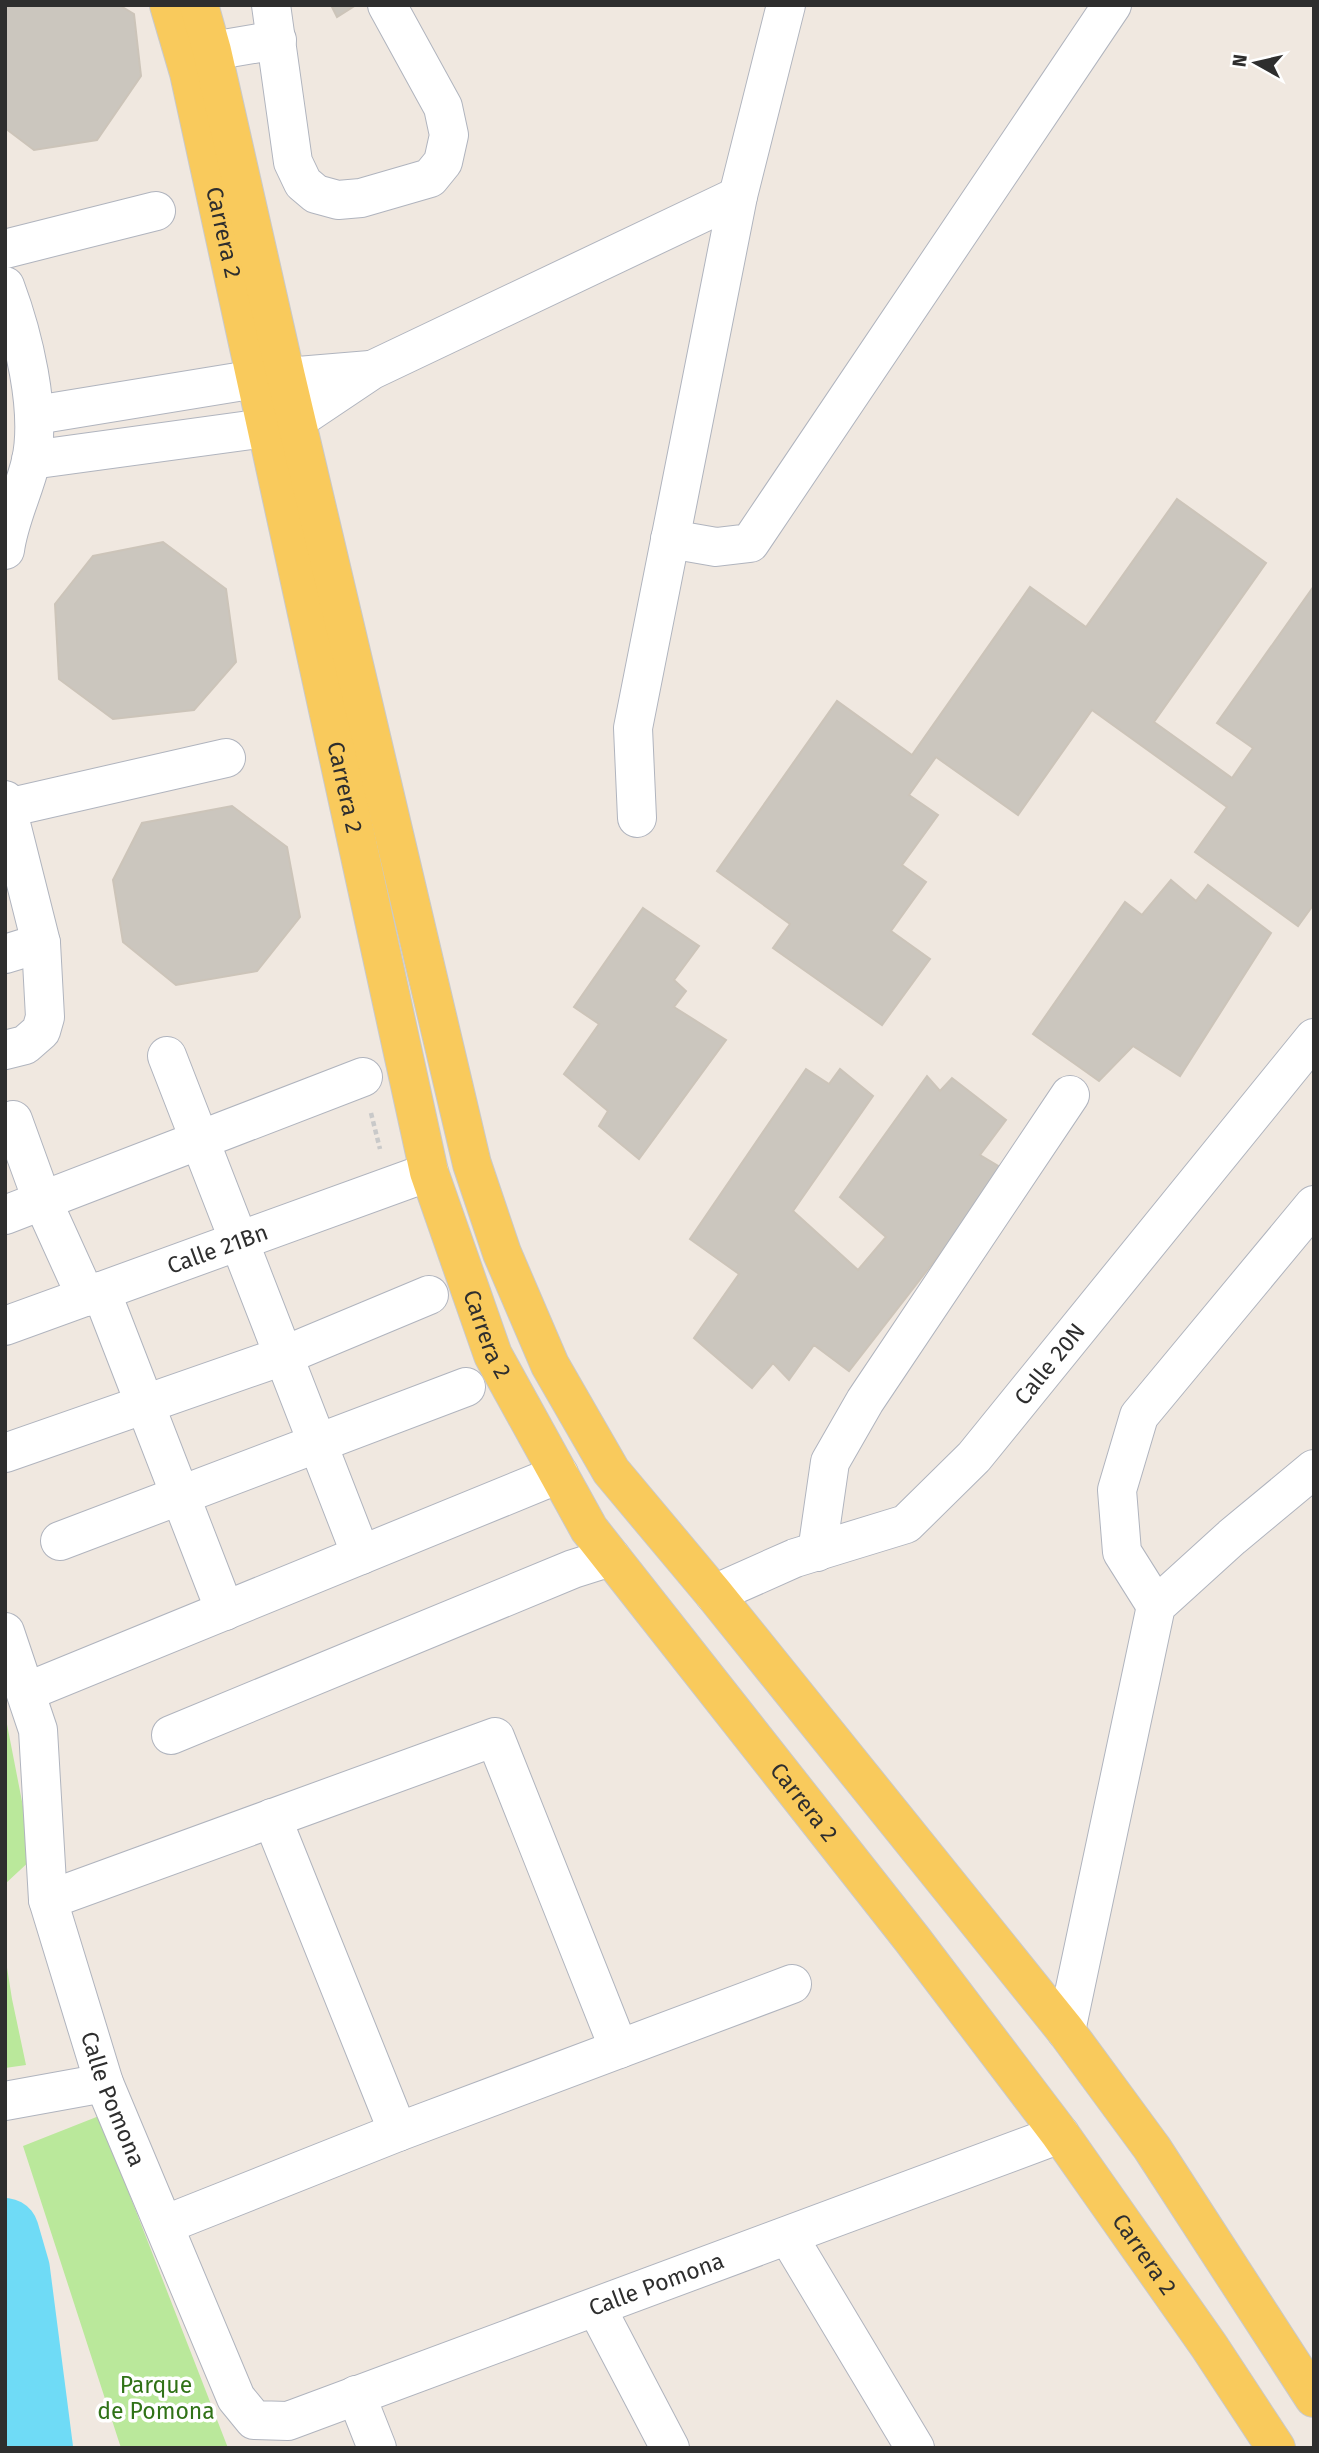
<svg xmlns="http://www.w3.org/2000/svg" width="1319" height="2453" font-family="'Fira Sans',sans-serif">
<rect width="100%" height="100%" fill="#f0e8e0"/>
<!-- green -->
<path fill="#bae89b" d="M 5,1714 L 33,1858 L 5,1884 Z
M 5,1955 L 12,1999 L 26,2065 L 5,2068 Z
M 99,2116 L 228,2448 L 121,2448 L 23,2146 Z"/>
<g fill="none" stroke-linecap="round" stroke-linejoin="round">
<!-- river -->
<path stroke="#6fdbf6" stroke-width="68" d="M 5,2232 L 16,2270 L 39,2448"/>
</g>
<!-- building -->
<path fill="#cbc6be" stroke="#ccc4b9" stroke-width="2" d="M 5,5 L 119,5 L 134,14 L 141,76 L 97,140 L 34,150 L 5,128 Z
M 331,5 L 356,5 L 337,17 Z
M 1177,499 L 1266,563 L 1154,722 L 1232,778 L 1253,748 L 1217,723 L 1314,586 L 1314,904 L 1298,926 L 1195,852 L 1227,807 L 1092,710 L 1018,815 L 936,757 L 909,795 L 938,815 L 902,865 L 926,882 L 891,931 L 930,959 L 882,1025 L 773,948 L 790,924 L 717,871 L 837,701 L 912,755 L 1030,587 L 1086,627 Z
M 163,542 L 226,589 L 236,662 L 194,710 L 113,719 L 59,679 L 55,604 L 93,556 Z
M 232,806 L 287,847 L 300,917 L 257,971 L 176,985 L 123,942 L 113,880 L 142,823 Z
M 1171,880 L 1196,901 L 1208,885 L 1271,933 L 1180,1076 L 1133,1046 L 1099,1081 L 1033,1034 L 1125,902 L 1142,915 Z
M 643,908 L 699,946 L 674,980 L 686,991 L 674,1007 L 726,1040 L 639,1159 L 599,1126 L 608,1111 L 564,1074 L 599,1024 L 574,1007 Z
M 806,1069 L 829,1084 L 840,1069 L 873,1096 L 793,1211 L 858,1270 L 886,1237 L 840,1197 L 927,1076 L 940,1091 L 952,1078 L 1006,1120 L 980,1155 L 1005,1170 L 849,1371 L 814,1345 L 789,1380 L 773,1363 L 752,1388 L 694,1338 L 739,1274 L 690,1239 Z"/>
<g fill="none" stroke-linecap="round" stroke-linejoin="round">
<defs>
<g id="minor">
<path d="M 271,5 L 293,162 L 303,183 L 316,194 L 338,200 L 361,198 L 430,178 L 443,162 L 449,135 L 443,107 L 387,5"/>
<path d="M 212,51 L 277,40"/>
<path d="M 5,249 L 156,211"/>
<path d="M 5,286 C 23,334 42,410 31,461 C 24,491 9,519 5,550"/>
<path d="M 286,377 L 370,370"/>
<path d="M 36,415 L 256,379"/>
<path d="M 296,421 L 372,370 L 738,196"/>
<path d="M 31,460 L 265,428"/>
<path d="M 670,539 L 716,547 L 750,543 L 1112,5"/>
<path d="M 5,800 L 41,943 L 45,1017 L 41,1031 L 25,1045 L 5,1050"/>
<path d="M 7,808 L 226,758"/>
<path d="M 637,818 L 633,728 L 738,196 L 786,5"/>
<path d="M 5,954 L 41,943"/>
<path d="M 167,1056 L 361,1555"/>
<path d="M 13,1120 L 42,1200 L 86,1297"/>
<path d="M 5,1215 L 363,1077"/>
<path d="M 101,1291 L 225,1611"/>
<path id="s1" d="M 5,1326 L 429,1172"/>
<path d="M 5,1453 L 283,1356 L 429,1295"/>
<path d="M 60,1541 L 466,1387"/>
<path d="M 817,1552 L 830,1462 L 865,1401 L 1070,1095"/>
<path id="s2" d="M 714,1594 L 795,1558 L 906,1524 L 974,1457 L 1314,1038"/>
<path d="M 1156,1606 L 1122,1552 L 1117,1490 L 1139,1416 L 1314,1205"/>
<path id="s3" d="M 5,1632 L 38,1730 L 48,1900 L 104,2083 L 236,2398 L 254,2420 L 288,2421 L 1060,2134"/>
<path d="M 26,1692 L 559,1474"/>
<path d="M 171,1735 L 573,1569 L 611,1557"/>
<path d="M 272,1818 L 398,2132"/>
<path d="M 48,1900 L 495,1737 L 619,2049"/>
<path d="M 1066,2031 L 1156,1606 L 1232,1537 L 1314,1469"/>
<path d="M 5,2101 L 104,2083"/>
<path d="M 164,2225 L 398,2132 L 792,1984"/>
<path d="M 788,2236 L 915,2448"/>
<path d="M 596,2307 L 670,2448"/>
<path d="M 356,2395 L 377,2448"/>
</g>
<g id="major">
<path id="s4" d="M 169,5 L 189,73 L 429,1172 L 493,1355 L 589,1529 L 912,1939 L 1060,2134 L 1209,2346 L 1276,2448"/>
<path d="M 199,5 L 212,51 L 286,377 L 472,1164 L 502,1253 L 550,1365 L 611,1471 L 714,1594 L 1066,2031 L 1152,2148 L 1314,2398"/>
</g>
</defs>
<!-- minor casing -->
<use href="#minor" stroke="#b0b4be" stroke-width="40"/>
<!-- major casing -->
<use href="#major" stroke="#c9c9c9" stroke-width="40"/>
<!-- path -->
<path stroke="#c9c9c9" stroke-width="4.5" stroke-dasharray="5 3.5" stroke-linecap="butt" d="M 371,1113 L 380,1149"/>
<!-- minor -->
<use href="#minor" stroke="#fff" stroke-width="38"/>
<!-- major -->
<use href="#major" stroke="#f9ca5c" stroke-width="38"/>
</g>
<g text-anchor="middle" stroke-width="7" stroke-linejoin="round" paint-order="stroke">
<!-- street labels -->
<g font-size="23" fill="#2e2e2e" stroke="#fff">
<text dy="8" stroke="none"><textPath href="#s4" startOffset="234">Carrera 2</textPath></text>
<text dy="8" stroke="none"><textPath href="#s4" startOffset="802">Carrera 2</textPath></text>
<text dy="8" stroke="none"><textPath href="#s1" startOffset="226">Calle 21Bn</textPath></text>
<text dy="8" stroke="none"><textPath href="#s4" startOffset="1368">Carrera 2</textPath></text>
<text dy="8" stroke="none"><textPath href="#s2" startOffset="420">Calle 20N</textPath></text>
<text dy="8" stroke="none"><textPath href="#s4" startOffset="1936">Carrera 2</textPath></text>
<text dy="8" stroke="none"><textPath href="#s3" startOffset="483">Calle Pomona</textPath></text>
<text dy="8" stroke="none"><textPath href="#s4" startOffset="2502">Carrera 2</textPath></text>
<text dy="8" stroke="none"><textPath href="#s3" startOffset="1262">Calle Pomona</textPath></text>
</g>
<!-- park labels -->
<g font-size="23" fill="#307217" stroke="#fff">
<text x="156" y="2393">Parque<tspan x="156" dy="26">de Pomona</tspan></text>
</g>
</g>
<!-- border -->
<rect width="1319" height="2453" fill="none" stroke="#2e2e2e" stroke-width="14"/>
<!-- north arrow -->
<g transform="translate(1256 63) rotate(278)" stroke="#ffffff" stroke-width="5" paint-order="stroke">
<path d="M0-5L12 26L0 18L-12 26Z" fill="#2e2e2e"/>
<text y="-10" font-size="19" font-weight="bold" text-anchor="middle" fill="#2e2e2e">N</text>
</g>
</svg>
